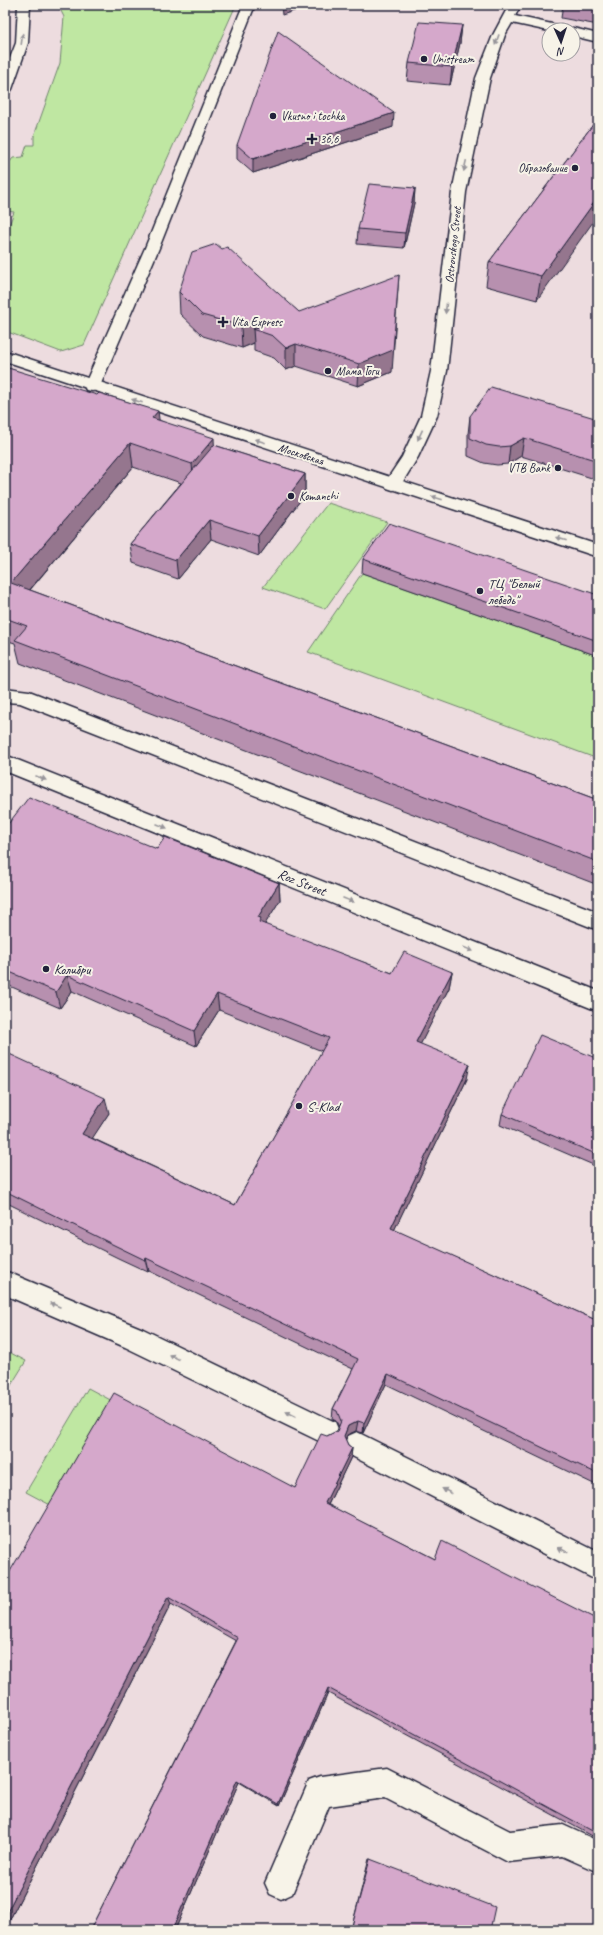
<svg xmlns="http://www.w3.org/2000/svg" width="603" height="1935" font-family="Caveat,sans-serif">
<rect width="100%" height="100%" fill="#eddcdf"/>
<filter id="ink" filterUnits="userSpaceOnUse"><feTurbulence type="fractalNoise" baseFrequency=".025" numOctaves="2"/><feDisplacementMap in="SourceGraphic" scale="8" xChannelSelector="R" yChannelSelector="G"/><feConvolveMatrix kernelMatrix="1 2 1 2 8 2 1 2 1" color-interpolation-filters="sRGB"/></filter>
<g filter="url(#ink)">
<!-- green -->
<path fill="#bfe7a2" stroke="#70846e" d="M 58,5 L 236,5 L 84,345 L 61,352 L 5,331 L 5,236 L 14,212 L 5,211 L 5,168 L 13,158 L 23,157 L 27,145 L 34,145 L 34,136 L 60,63 L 64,17 Z
M 328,503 L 387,522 L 325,609 L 263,587 Z
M 362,573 L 598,656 L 598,759 L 308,652 Z
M 5,1350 L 26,1361 L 5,1395 Z
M 88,1388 L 118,1404 L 56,1508 L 26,1492 Z"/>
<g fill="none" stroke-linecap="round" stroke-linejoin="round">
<defs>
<path id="minor" d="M 18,5 L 30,5 L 28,43 L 12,89 L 10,92 L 5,93 L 5,71 L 16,43 Z
M 243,5 L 255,5 L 159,248 L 100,386 L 98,390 L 92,391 L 86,390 L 84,386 L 145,248 Z
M 509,5 L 521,5 L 515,16 L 566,27 L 568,30 L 573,28 L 598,34 L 598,42 L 573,36 L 573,30 L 549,31 L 512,23 L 505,35 L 490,78 L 466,192 L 447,371 L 437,416 L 418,457 L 399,488 L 393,490 L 387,488 L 384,484 L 402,457 L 421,416 L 431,371 L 452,192 L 476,78 L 493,35 Z
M 5,688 L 29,691 L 598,912 L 598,930 L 20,703 L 5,702 Z
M 5,755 L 598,991 L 598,1011 L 5,771 Z
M 5,1271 L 143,1329 L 335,1422 L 339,1431 L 335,1440 L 326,1444 L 317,1440 L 125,1347 L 5,1295 Z
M 357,1432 L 598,1552 L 598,1581 L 348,1454 L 344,1445 L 348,1436 Z
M 387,1768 L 510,1831 L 563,1825 L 598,1841 L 598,1872 L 562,1856 L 508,1862 L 385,1798 L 329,1806 L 292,1894 L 281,1899 L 270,1894 L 265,1883 L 309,1781 L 320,1777 Z"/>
<path id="major" d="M 5,351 L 598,545 L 598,557 L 5,361 Z"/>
</defs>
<!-- minor casing -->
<use href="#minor" stroke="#22223b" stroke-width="3"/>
<!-- major casing -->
<use href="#major" stroke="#22223b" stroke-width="3"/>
<!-- minor -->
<use href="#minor" fill="#f7f3e8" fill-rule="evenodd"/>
<!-- major -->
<use href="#major" fill="#f7f3e8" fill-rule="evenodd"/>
</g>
<!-- wall -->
<path fill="#b790af" stroke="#22223b" d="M 563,5 L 598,5 L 598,25 L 561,18 Z
M 462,25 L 460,43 L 450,85 L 407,81 L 409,63 Z
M 598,118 L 537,300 L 486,286 L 489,262 Z
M 393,127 L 253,173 L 237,159 L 237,145 Z
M 415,188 L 414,203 L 404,248 L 357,244 L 358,229 Z
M 222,249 L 299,312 L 392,372 L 358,386 L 296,366 L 286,370 L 274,358 L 254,351 L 254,343 L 242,348 L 203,336 L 180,314 L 179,292 Z
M 5,367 L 159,420 L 214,445 L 305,474 L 305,494 L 259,556 L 211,539 L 178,579 L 133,563 L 130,544 L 181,483 L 133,467 L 30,590 L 598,800 L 598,885 L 20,663 L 15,643 L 5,640 Z
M 470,416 L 598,419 L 598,480 L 521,456 L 508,464 L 497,465 L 484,463 L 468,456 L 468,434 Z
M 363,559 L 598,595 L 598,656 L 362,573 Z
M 5,828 L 157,849 L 279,883 L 280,900 L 264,925 L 392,973 L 452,972 L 449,988 L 420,1044 L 467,1079 L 394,1230 L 598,1321 L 598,1486 L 386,1384 L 363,1433 L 356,1431 L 347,1435 L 345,1439 L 348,1445 L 352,1448 L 351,1457 L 328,1505 L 435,1559 L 598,1620 L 598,1839 L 328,1693 L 279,1806 L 239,1782 L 175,1930 L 90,1930 L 236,1641 L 171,1604 L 5,1929 L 5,1580 L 295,1488 L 327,1436 L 337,1431 L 339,1427 L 336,1421 L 332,1419 L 333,1409 L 353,1369 L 149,1271 L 148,1272 L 118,1258 L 5,1202 L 5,1052 L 109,1113 L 92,1138 L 235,1205 L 322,1051 L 219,1010 L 196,1046 L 72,991 L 60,1008 L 5,984 Z
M 598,1059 L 598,1167 L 500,1125 L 502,1114 Z
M 369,1859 L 370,1859 L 490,1930 L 351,1930 Z"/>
<!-- shaded-wall -->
<path fill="#95768e" stroke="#22223b" d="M 281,5 L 312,5 L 282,15 Z
M 462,25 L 460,43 L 450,85 L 452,67 Z
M 394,113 L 393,127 L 253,173 L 253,159 Z
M 415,188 L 414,203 L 404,248 L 405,233 Z
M 598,197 L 598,215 L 537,300 L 541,276 Z
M 399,275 L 392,372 L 358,386 L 359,364 Z
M 256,320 L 257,330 L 253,329 L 254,343 L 242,348 L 241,326 Z
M 296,344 L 296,366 L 286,370 L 286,348 Z
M 158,411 L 161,435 L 152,418 Z
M 214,438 L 215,461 L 194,488 L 192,464 Z
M 524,438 L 521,456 L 508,464 L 510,446 Z
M 130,443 L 133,467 L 16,606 L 11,583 Z
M 305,474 L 305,494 L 259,556 L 258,536 Z
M 209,520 L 211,539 L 178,579 L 176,560 Z
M 279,883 L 280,900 L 262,929 L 260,939 L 258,917 Z
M 452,972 L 449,988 L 414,1057 L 416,1042 Z
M 67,975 L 72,991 L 60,1008 L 56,992 Z
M 217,994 L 219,1010 L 196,1046 L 194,1031 Z
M 470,1064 L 467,1079 L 389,1241 L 391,1228 Z
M 105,1098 L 109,1113 L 86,1148 L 82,1134 Z
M 146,1258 L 149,1271 L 148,1272 L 145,1260 Z
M 388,1374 L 386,1384 L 363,1433 L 364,1423 Z
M 358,1421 L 356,1431 L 347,1435 L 343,1446 L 344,1436 L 348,1426 Z
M 352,1448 L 351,1457 L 325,1511 L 325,1503 Z
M 168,1597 L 171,1604 L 5,1929 L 5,1916 Z
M 328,1688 L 328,1693 L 279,1806 L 278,1804 Z
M 237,1780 L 239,1782 L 175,1930 L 172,1930 Z"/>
<!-- building -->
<path fill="#d5a8cb" stroke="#22223b" d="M 419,22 L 462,25 L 452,67 L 409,63 Z
M 278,31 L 394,113 L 253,159 L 237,145 L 247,117 L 248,116 Z
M 598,118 L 598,197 L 541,276 L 489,262 Z
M 369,184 L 415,188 L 405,233 L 358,229 Z
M 216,244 L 222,249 L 227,247 L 299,312 L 399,275 L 393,350 L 359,364 L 296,344 L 286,348 L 273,336 L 253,329 L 262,326 L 256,320 L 241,326 L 202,315 L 179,292 L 192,252 Z
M 5,367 L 97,395 L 99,393 L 158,411 L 152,418 L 214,438 L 192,464 L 130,443 L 11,583 L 598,800 L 598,862 L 15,640 L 27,626 L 5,618 Z
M 491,387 L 598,419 L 598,461 L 524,438 L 510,446 L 499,447 L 486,445 L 470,438 L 470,416 Z
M 214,445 L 305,474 L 258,536 L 209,520 L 176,560 L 130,544 Z
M 389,523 L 598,595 L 598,641 L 363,559 Z
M 29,797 L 157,849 L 165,837 L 279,883 L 258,917 L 261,918 L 259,922 L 392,973 L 404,952 L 452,972 L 416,1042 L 470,1064 L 391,1228 L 598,1321 L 598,1474 L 388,1374 L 364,1423 L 358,1421 L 348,1426 L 344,1436 L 348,1445 L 352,1448 L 325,1503 L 435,1559 L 442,1541 L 598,1620 L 598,1834 L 328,1688 L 278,1804 L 237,1780 L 172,1930 L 90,1930 L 238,1638 L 168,1597 L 5,1916 L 5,1580 L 114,1393 L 295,1488 L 321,1434 L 327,1436 L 337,1431 L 341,1421 L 337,1411 L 333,1409 L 358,1359 L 146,1258 L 145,1260 L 114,1245 L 5,1191 L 5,1052 L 105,1098 L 82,1134 L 235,1205 L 329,1038 L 217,994 L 194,1031 L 67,975 L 56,992 L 5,970 L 5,828 Z
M 540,1035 L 598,1059 L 598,1155 L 502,1114 Z
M 370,1859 L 495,1907 L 490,1930 L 351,1930 Z"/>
<!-- one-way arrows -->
<defs><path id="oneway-solid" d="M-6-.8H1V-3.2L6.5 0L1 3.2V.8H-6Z"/></defs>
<g fill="#97959a">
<use href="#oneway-solid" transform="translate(22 39) rotate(-82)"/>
<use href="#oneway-solid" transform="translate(497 40) rotate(110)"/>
<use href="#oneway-solid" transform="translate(465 166) rotate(103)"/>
<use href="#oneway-solid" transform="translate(446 308) rotate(96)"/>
<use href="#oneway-solid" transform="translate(137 401) rotate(-162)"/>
<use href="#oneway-solid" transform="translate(420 435) rotate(115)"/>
<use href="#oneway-solid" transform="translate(260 441) rotate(-162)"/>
<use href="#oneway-solid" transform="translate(437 498) rotate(-162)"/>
<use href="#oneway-solid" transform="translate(561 539) rotate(-162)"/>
<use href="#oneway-solid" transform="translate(41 778) rotate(22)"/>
<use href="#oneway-solid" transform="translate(162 826) rotate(22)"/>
<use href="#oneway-solid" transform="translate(348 900) rotate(22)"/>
<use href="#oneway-solid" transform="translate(468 949) rotate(22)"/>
<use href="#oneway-solid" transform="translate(55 1305) rotate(-157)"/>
<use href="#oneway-solid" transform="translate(174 1357) rotate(-154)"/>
<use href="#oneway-solid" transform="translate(291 1414) rotate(-154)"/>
<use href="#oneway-solid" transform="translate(447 1491) rotate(-153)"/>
<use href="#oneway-solid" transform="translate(563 1550) rotate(-153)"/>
</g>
</g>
<!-- markers -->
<g fill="#22223b" stroke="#f7f3e8" stroke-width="1.5">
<circle cx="424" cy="59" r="4"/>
<circle cx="273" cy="116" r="4"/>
<path d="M310 133h4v4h4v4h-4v4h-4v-4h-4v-4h4z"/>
<circle cx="575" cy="168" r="4"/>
<path d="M221 316h4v4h4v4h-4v4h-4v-4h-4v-4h4z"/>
<circle cx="328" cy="371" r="4"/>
<circle cx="558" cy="468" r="4"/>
<circle cx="291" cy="496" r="4"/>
<circle cx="480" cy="591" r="4"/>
<circle cx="46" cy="969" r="4"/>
<circle cx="299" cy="1106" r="4"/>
</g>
<g text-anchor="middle" stroke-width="4" stroke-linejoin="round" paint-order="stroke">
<!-- far-poi labels -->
<g font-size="12" fill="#22223b" stroke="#f7f3e8" text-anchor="start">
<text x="432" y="63">Unistream</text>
<text x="281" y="120">Vkusno i tochka</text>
<text x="320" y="143">36,6</text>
<text x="567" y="172" text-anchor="end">Образование</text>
<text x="231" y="326">Vita Express</text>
<text x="336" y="375">Мама Гоги</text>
<text x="550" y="472" text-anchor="end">VTB Bank</text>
<text x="299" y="500">Komanchi</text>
</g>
<!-- far-street labels -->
<g font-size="12" fill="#22223b" stroke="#f7f3e8">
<text transform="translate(453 245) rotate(-84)" y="4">Ostrovskogo Street</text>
<text transform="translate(301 454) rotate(18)" y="4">Московская</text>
</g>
<!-- poi labels -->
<g font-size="14" fill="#22223b" stroke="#f7f3e8" text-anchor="start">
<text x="488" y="588">ТЦ "Белый<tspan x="488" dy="16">лебедь"</tspan></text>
<text x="54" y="974">Колибри</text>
<text x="307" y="1111">S-Klad</text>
</g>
<!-- street labels -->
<g font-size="14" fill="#22223b" stroke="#f7f3e8">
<text transform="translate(302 882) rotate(22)" y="5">Roz Street</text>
</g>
</g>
<!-- margin -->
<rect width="603" height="1935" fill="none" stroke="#f7f3e8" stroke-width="20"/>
<rect x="10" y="10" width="583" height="1915" fill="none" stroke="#22223b" stroke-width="1.5" filter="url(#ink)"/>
<!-- north arrow -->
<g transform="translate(561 42) rotate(177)"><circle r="19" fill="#f7f3e8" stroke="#a29fa3"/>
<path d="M0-3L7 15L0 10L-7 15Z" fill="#22223b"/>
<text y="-6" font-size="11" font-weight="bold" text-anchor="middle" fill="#22223b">N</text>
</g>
</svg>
